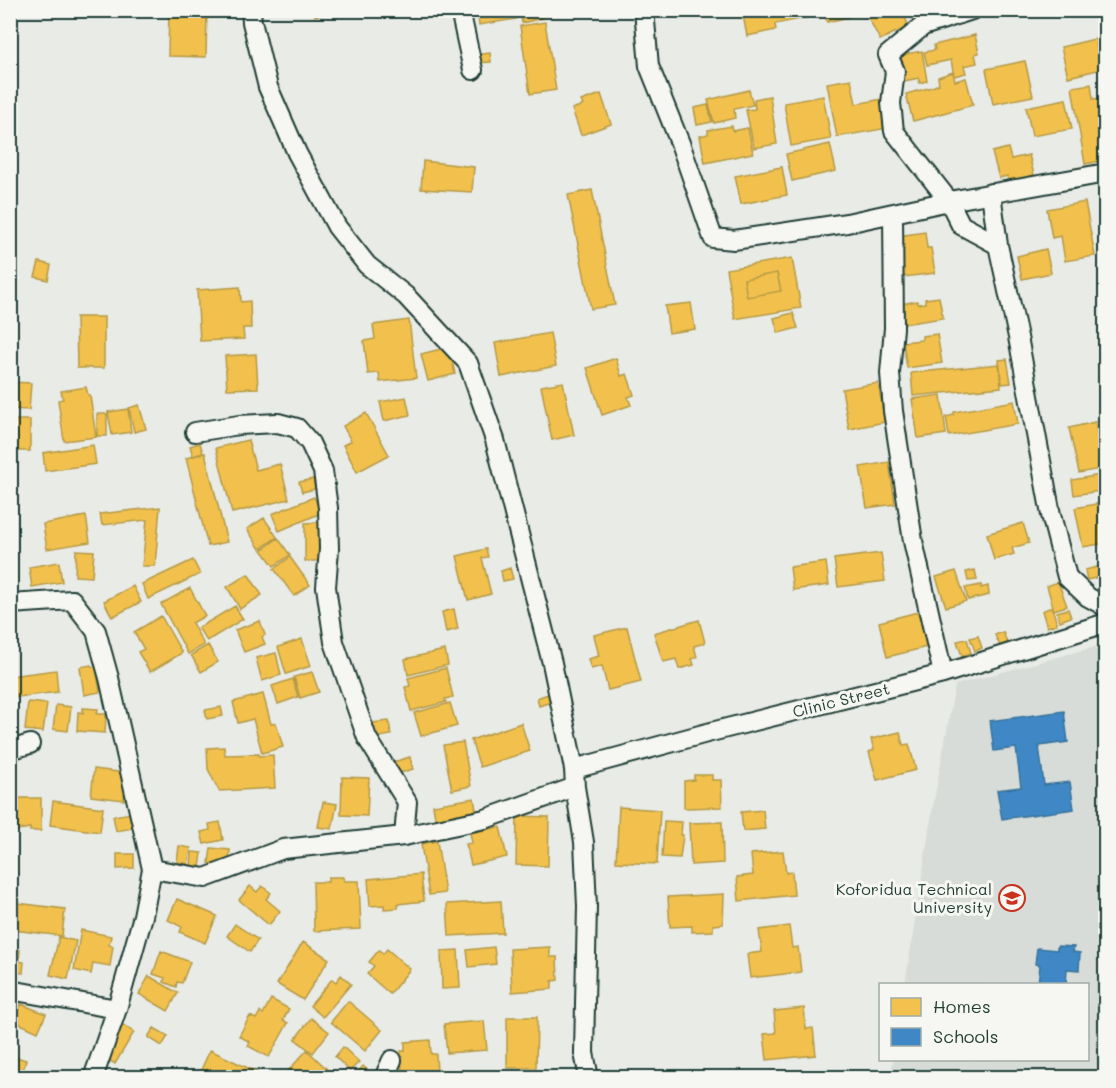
<svg xmlns="http://www.w3.org/2000/svg" width="1116" height="1088" font-family="Mali,sans-serif">
<rect width="100%" height="100%" fill="#e9ebe7"/>
<filter id="ink" filterUnits="userSpaceOnUse"><feTurbulence type="fractalNoise" baseFrequency=".0167" numOctaves="2"/><feDisplacementMap in="SourceGraphic" scale="12" xChannelSelector="R" yChannelSelector="G"/><feConvolveMatrix kernelMatrix="1 2 1 2 8 2 1 2 1" color-interpolation-filters="sRGB"/></filter>
<g filter="url(#ink)">
<!-- built -->
<path fill="#d8dcd8" d="M 1105,644 L 1105,1077 L 890,1078 L 893,1060 L 1088,1060 L 1088,984 L 905,984 L 932,812 L 955,685 Z"/>
<!-- homes -->
<path fill="#f2c14e" stroke="#b39946" stroke-width="1.5" fill-rule="evenodd" d="M 169,10 L 207,10 L 206,57 L 168,56 Z
M 314,10 L 347,10 L 347,11 L 315,16 Z
M 360,10 L 379,10 L 379,13 L 360,15 Z
M 477,10 L 514,10 L 516,19 L 479,25 Z
M 520,10 L 541,10 L 543,18 L 522,23 Z
M 742,10 L 820,10 L 821,15 L 775,24 L 776,30 L 747,36 Z
M 824,10 L 848,10 L 849,17 L 827,22 Z
M 881,10 L 901,10 L 909,26 L 880,40 L 868,17 Z
M 913,10 L 938,10 L 940,14 L 922,21 Z
M 545,22 L 556,90 L 530,94 L 520,26 Z
M 975,35 L 979,53 L 975,54 L 977,63 L 964,66 L 966,73 L 954,76 L 951,60 L 927,65 L 924,52 L 935,50 L 934,45 Z
M 1095,39 L 1102,69 L 1068,77 L 1061,47 Z
M 922,51 L 927,81 L 919,83 L 919,78 L 904,81 L 899,55 Z
M 490,53 L 491,62 L 475,63 L 474,55 Z
M 1025,61 L 1033,96 L 993,104 L 986,69 Z
M 953,72 L 955,81 L 966,78 L 973,105 L 913,121 L 906,94 L 932,87 L 939,84 L 938,77 Z
M 851,79 L 856,104 L 883,99 L 888,128 L 837,137 L 827,83 Z
M 1091,84 L 1093,99 L 1103,98 L 1106,113 L 1106,160 L 1085,164 L 1072,87 Z
M 749,90 L 753,105 L 734,109 L 735,118 L 714,123 L 708,100 Z
M 601,94 L 611,124 L 581,135 L 572,109 L 583,105 L 581,101 Z
M 770,96 L 777,144 L 754,148 L 746,110 L 755,109 L 754,99 Z
M 823,96 L 831,139 L 791,146 L 784,103 Z
M 1066,99 L 1072,129 L 1032,136 L 1026,107 Z
M 708,105 L 712,122 L 697,125 L 694,108 Z
M 732,126 L 733,131 L 748,128 L 753,153 L 705,163 L 700,136 L 708,134 L 708,130 Z
M 830,144 L 836,171 L 792,181 L 786,154 Z
M 1008,148 L 1011,159 L 1029,155 L 1034,175 L 1008,181 L 1007,176 L 999,178 L 992,152 Z
M 423,161 L 474,167 L 472,192 L 421,189 Z
M 782,167 L 787,195 L 741,204 L 735,176 Z
M 592,190 L 615,305 L 591,309 L 568,195 Z
M 1085,202 L 1095,256 L 1065,261 L 1061,236 L 1052,238 L 1047,209 Z
M 925,232 L 927,248 L 931,248 L 935,273 L 904,277 L 898,236 Z
M 1046,249 L 1051,273 L 1022,279 L 1017,256 Z
M 792,258 L 801,308 L 735,319 L 726,269 ZM 777,273 L 781,291 L 747,297 L 744,279 Z
M 39,262 L 51,265 L 48,280 L 35,277 Z
M 777,273 L 781,291 L 747,297 L 744,279 Z
M 240,287 L 241,302 L 250,301 L 251,328 L 243,328 L 244,339 L 200,341 L 197,290 Z
M 939,297 L 943,318 L 904,324 L 900,304 L 917,301 L 918,304 L 925,303 L 925,299 Z
M 691,303 L 695,329 L 669,333 L 665,306 Z
M 793,313 L 798,328 L 778,333 L 774,318 Z
M 76,317 L 104,317 L 104,368 L 77,368 Z
M 409,320 L 416,378 L 380,382 L 379,373 L 368,374 L 364,341 L 375,339 L 373,325 Z
M 550,333 L 556,366 L 501,377 L 495,343 Z
M 937,334 L 942,363 L 907,368 L 903,342 L 922,340 L 922,336 Z
M 449,347 L 455,374 L 428,381 L 421,354 Z
M 256,354 L 258,388 L 227,389 L 225,356 Z
M 616,358 L 621,376 L 627,374 L 634,395 L 628,397 L 631,405 L 602,415 L 587,368 Z
M 1007,359 L 1011,383 L 1002,384 L 999,360 Z
M 999,364 L 1001,387 L 913,396 L 911,373 Z
M 10,382 L 31,383 L 29,410 L 10,409 Z
M 563,382 L 574,435 L 552,440 L 541,386 Z
M 878,383 L 885,422 L 849,429 L 842,389 Z
M 86,387 L 88,395 L 90,395 L 96,437 L 64,441 L 58,400 L 63,399 L 61,391 Z
M 941,395 L 946,434 L 918,438 L 912,399 Z
M 406,397 L 410,415 L 384,421 L 380,402 Z
M 1014,401 L 1018,424 L 949,436 L 946,417 L 954,415 L 954,412 Z
M 139,405 L 146,429 L 134,432 L 129,408 Z
M 128,409 L 131,432 L 112,435 L 108,412 Z
M 366,413 L 389,455 L 357,472 L 343,445 L 351,441 L 343,426 Z
M 97,414 L 107,414 L 107,436 L 97,436 Z
M 13,420 L 30,420 L 30,451 L 11,451 L 10,430 L 13,430 Z
M 1095,422 L 1105,468 L 1079,473 L 1069,428 Z
M 248,440 L 256,470 L 280,464 L 289,499 L 232,513 L 216,448 Z
M 200,443 L 203,453 L 193,456 L 190,446 Z
M 93,445 L 96,464 L 45,471 L 43,453 Z
M 205,453 L 227,542 L 208,546 L 186,458 Z
M 889,462 L 895,504 L 867,508 L 860,467 Z
M 1106,474 L 1106,490 L 1074,495 L 1072,480 Z
M 313,479 L 315,489 L 302,492 L 299,482 Z
M 314,497 L 321,513 L 279,531 L 272,514 Z
M 1106,502 L 1106,543 L 1083,547 L 1075,508 Z
M 160,507 L 155,566 L 142,566 L 147,520 L 102,525 L 100,514 Z
M 86,516 L 90,542 L 47,549 L 43,524 Z
M 264,518 L 277,537 L 260,549 L 247,529 Z
M 322,522 L 322,561 L 305,561 L 305,523 Z
M 1023,523 L 1029,543 L 1012,548 L 1014,554 L 994,560 L 987,534 Z
M 278,538 L 290,555 L 274,566 L 262,550 Z
M 486,549 L 488,557 L 482,558 L 491,594 L 468,600 L 457,556 Z
M 76,550 L 94,551 L 92,577 L 75,576 Z
M 881,553 L 885,581 L 838,587 L 834,559 Z
M 290,557 L 310,585 L 294,596 L 274,569 Z
M 193,560 L 200,574 L 148,599 L 142,584 Z
M 59,562 L 62,582 L 32,587 L 29,567 Z
M 826,562 L 829,585 L 793,590 L 790,567 Z
M 1101,566 L 1103,576 L 1087,580 L 1085,570 Z
M 510,568 L 513,579 L 503,581 L 501,571 Z
M 975,570 L 977,580 L 968,581 L 966,572 Z
M 956,571 L 966,601 L 946,607 L 936,577 Z
M 248,574 L 262,595 L 240,609 L 227,587 Z
M 1058,582 L 1067,606 L 1054,610 L 1047,586 Z
M 981,585 L 981,588 L 988,586 L 989,595 L 968,600 L 965,588 Z
M 133,586 L 141,602 L 112,617 L 104,601 Z
M 190,588 L 205,616 L 192,623 L 204,645 L 188,654 L 161,604 Z
M 235,606 L 243,619 L 207,641 L 198,628 Z
M 1052,607 L 1057,624 L 1047,627 L 1042,611 Z
M 454,609 L 458,629 L 446,632 L 442,612 Z
M 1068,609 L 1071,617 L 1060,621 L 1057,612 Z
M 918,612 L 927,647 L 887,657 L 879,622 Z
M 161,616 L 182,653 L 150,672 L 138,652 L 144,649 L 134,632 Z
M 699,620 L 705,643 L 694,646 L 697,657 L 692,659 L 694,665 L 679,669 L 676,659 L 663,662 L 654,633 Z
M 260,621 L 265,635 L 262,637 L 265,644 L 244,652 L 235,630 Z
M 627,627 L 641,682 L 608,690 L 602,666 L 591,669 L 588,659 L 599,656 L 594,635 Z
M 1003,632 L 1008,645 L 1001,648 L 995,635 Z
M 978,636 L 982,648 L 975,651 L 970,638 Z
M 302,639 L 311,666 L 286,674 L 278,647 Z
M 967,639 L 971,653 L 962,656 L 957,641 Z
M 208,645 L 218,662 L 201,672 L 191,655 Z
M 445,650 L 448,665 L 408,675 L 405,659 Z
M 276,653 L 281,675 L 262,681 L 256,658 Z
M 91,665 L 92,667 L 96,667 L 100,692 L 84,695 L 80,667 Z
M 446,668 L 453,697 L 445,699 L 446,702 L 411,711 L 405,687 L 410,686 L 408,678 Z
M 56,670 L 58,692 L 10,698 L 10,676 Z
M 312,672 L 319,692 L 300,698 L 294,677 Z
M 293,679 L 298,697 L 278,704 L 272,686 Z
M 263,694 L 271,724 L 276,723 L 283,747 L 262,753 L 253,719 L 238,723 L 233,702 Z
M 548,694 L 551,702 L 539,706 L 537,698 Z
M 28,702 L 47,704 L 43,732 L 25,730 Z
M 450,703 L 457,726 L 421,736 L 414,713 Z
M 56,705 L 71,707 L 68,731 L 53,729 Z
M 221,707 L 223,716 L 207,719 L 205,710 Z
M 83,708 L 98,709 L 97,714 L 106,714 L 105,733 L 77,731 L 78,712 L 83,713 Z
M 389,721 L 391,735 L 375,738 L 372,723 Z
M 521,723 L 530,751 L 480,767 L 471,740 Z
M 900,732 L 903,745 L 909,744 L 916,770 L 877,780 L 869,752 L 874,750 L 871,739 Z
M 463,742 L 471,786 L 452,790 L 443,745 Z
M 224,747 L 225,755 L 259,754 L 259,756 L 273,755 L 275,788 L 219,791 L 208,769 L 207,748 Z
M 410,757 L 413,769 L 397,774 L 393,762 Z
M 94,769 L 126,773 L 124,800 L 91,796 Z
M 694,775 L 712,775 L 712,780 L 721,780 L 722,807 L 684,808 L 684,781 L 694,780 Z
M 342,777 L 369,778 L 367,816 L 341,815 Z
M 11,798 L 41,798 L 41,831 L 30,831 L 30,828 L 12,831 Z
M 474,798 L 477,816 L 436,823 L 433,805 Z
M 53,801 L 103,808 L 100,832 L 50,825 Z
M 323,802 L 337,804 L 332,829 L 318,827 Z
M 619,807 L 660,810 L 657,864 L 616,862 Z
M 763,810 L 765,829 L 743,831 L 741,812 Z
M 132,813 L 134,828 L 116,831 L 113,816 Z
M 517,816 L 549,817 L 548,866 L 516,865 Z
M 664,821 L 682,822 L 681,835 L 683,835 L 680,858 L 662,857 Z
M 220,822 L 223,840 L 204,844 L 201,832 L 210,830 L 209,824 Z
M 722,822 L 723,863 L 691,865 L 689,823 Z
M 500,827 L 507,857 L 471,865 L 466,844 L 472,843 L 470,833 Z
M 437,841 L 445,893 L 429,895 L 421,844 Z
M 179,846 L 191,848 L 188,864 L 177,862 Z
M 211,848 L 230,850 L 229,865 L 209,863 Z
M 783,851 L 786,873 L 792,872 L 794,895 L 739,901 L 737,877 L 753,875 L 751,854 Z
M 192,852 L 202,853 L 200,868 L 191,867 Z
M 117,854 L 134,854 L 134,868 L 117,869 Z
M 421,874 L 424,901 L 398,904 L 398,908 L 384,909 L 384,905 L 370,906 L 368,879 Z
M 328,877 L 343,877 L 344,881 L 359,881 L 361,929 L 314,931 L 313,882 L 328,882 Z
M 250,886 L 257,892 L 262,886 L 271,893 L 266,899 L 280,911 L 269,925 L 239,900 Z
M 724,894 L 723,924 L 713,925 L 713,931 L 692,932 L 692,926 L 670,927 L 668,897 Z
M 177,899 L 217,916 L 205,943 L 180,932 L 182,927 L 168,920 Z
M 501,901 L 503,933 L 449,936 L 447,904 Z
M 17,903 L 65,909 L 62,936 L 14,930 Z
M 235,924 L 258,940 L 250,952 L 227,936 Z
M 789,926 L 792,948 L 798,947 L 801,972 L 750,978 L 747,954 L 762,952 L 759,930 Z
M 81,930 L 111,936 L 109,945 L 113,946 L 110,966 L 93,963 L 91,974 L 74,970 Z
M 59,937 L 76,941 L 68,979 L 50,975 Z
M 303,942 L 329,959 L 303,1000 L 277,984 Z
M 494,947 L 496,964 L 469,967 L 467,950 Z
M 550,947 L 550,957 L 557,957 L 558,980 L 552,981 L 552,989 L 512,992 L 510,949 Z
M 10,949 L 20,950 L 19,961 L 24,962 L 23,973 L 10,972 Z
M 387,949 L 410,969 L 390,994 L 367,974 L 374,966 L 369,962 L 379,950 L 383,954 Z
M 458,950 L 460,988 L 442,989 L 441,951 Z
M 161,951 L 190,962 L 182,983 L 177,982 L 176,987 L 164,982 L 165,978 L 153,974 Z
M 341,975 L 351,984 L 323,1017 L 310,1006 L 332,979 L 336,982 Z
M 149,976 L 178,993 L 168,1011 L 139,994 Z
M 271,999 L 289,1009 L 283,1020 L 288,1023 L 269,1057 L 248,1046 L 250,1042 L 239,1036 L 250,1016 L 256,1019 L 260,1012 L 263,1014 Z
M 348,1001 L 382,1030 L 365,1051 L 331,1022 Z
M 21,1004 L 46,1014 L 38,1032 L 14,1021 Z
M 804,1008 L 806,1029 L 813,1028 L 816,1055 L 767,1060 L 764,1034 L 776,1033 L 774,1011 Z
M 507,1017 L 537,1017 L 536,1068 L 507,1068 Z
M 311,1018 L 329,1032 L 313,1053 L 295,1039 Z
M 484,1021 L 487,1050 L 447,1053 L 444,1024 Z
M 123,1025 L 134,1032 L 115,1064 L 104,1057 Z
M 154,1028 L 168,1036 L 162,1046 L 148,1037 Z
M 430,1040 L 431,1054 L 436,1054 L 437,1074 L 431,1074 L 432,1078 L 402,1078 L 401,1051 L 405,1051 L 405,1042 Z
M 343,1047 L 359,1062 L 350,1071 L 335,1057 Z
M 210,1050 L 269,1078 L 216,1078 L 201,1070 Z
M 307,1050 L 327,1069 L 319,1078 L 293,1078 L 287,1072 Z
M 10,1055 L 26,1060 L 21,1078 L 10,1076 Z
M 363,1066 L 377,1078 L 353,1078 Z"/>
<!-- schools -->
<path fill="#3f88c5" stroke="#35729a" stroke-width="1.5" d="M 1064,711 L 1068,742 L 1039,746 L 1044,785 L 1070,782 L 1074,809 L 1002,819 L 997,790 L 1021,787 L 1016,748 L 994,751 L 990,721 Z
M 1057,946 L 1074,947 L 1073,952 L 1080,953 L 1079,970 L 1067,969 L 1066,984 L 1038,984 L 1040,965 L 1035,964 L 1037,948 L 1057,950 Z"/>
<g fill="none" stroke-linecap="round" stroke-linejoin="round">
<defs>
<path id="street" d="M 251,10 L 252,22 L 268,87 L 297,153 L 337,227 L 367,265 L 406,296 L 468,363 L 495,440 L 552,663 L 574,769 L 575,787 L 584,842 L 587,906 L 584,1053 L 589,1078
M 460,10 L 473,70
M 644,10 L 649,66 L 680,143 L 713,238 L 734,240 L 847,223 L 949,201 L 1106,173
M 972,10 L 923,26 L 888,55 L 895,71 L 891,103 L 894,131 L 949,201 L 961,225 L 998,245
M 991,193 L 998,245 L 1018,337 L 1051,515 L 1067,577 L 1088,597 L 1106,607
M 893,214 L 894,328 L 890,373 L 893,411 L 913,541 L 943,674
M 10,604 L 72,600 L 96,631 L 109,678 L 152,869 L 143,916 L 117,1009 L 93,1078
M 10,750 L 30,744
M 574,769 L 707,733 L 943,674 L 1106,623
M 404,836 L 485,819 L 575,787
M 152,869 L 205,878 L 283,849 L 404,836 L 407,802 L 367,738 L 334,642 L 326,587 L 329,549 L 328,508 L 323,471 L 310,443 L 297,428 L 278,423 L 239,425 L 195,432
M 10,990 L 117,1009
M 384,1078 L 392,1060"/>
</defs>
<!-- street casing -->
<use href="#street" stroke="#1f3d34" stroke-width="22"/>
<!-- street -->
<use href="#street" stroke="#f6f6f2" stroke-width="18"/>
</g>
</g>
<!-- icons -->
<defs>
<symbol id="school-ring" viewBox="-11 -11 22 22"><circle r="9.5" fill="#f6f6f2" stroke="#c8321e" stroke-width="1.5"/><path d="M0-5L7-2L0 1L-7-2ZM-4 1L0 2.5L4 1V4Q0 6-4 4Z" fill="#c8321e"/></symbol>
</defs>
<g fill-rule="evenodd">
<use href="#school-ring" x="997" y="883" width="30" height="30"/>
</g>
<g text-anchor="middle" stroke-width="6" stroke-linejoin="round" paint-order="stroke">
<!-- street labels -->
<g font-size="16" fill="#1f3d34" stroke="#f6f6f2">
<text transform="translate(841 700) rotate(-14)" y="6">Clinic Street</text>
</g>
<!-- poi labels -->
<g font-size="16" fill="#1f3d34" stroke="#f6f6f2" text-anchor="end">
<text x="992" y="895">Koforidua Technical<tspan x="992" dy="18">University</tspan></text>
</g>
</g>
<!-- margin -->
<rect width="1116" height="1088" fill="none" stroke="#f6f6f2" stroke-width="36"/>
<rect x="18" y="18" width="1080" height="1052" fill="none" stroke="#1f3d34" stroke-width="2" filter="url(#ink)"/>
<!-- legend -->
<rect x="879" y="983" width="210" height="78" fill="#f6f6f2" stroke="#a0aca6" stroke-width="1.5"/>
<rect x="891" y="998" width="30" height="18" fill="#f2c14e" stroke="#a0aca6" stroke-width="1.5"/>
<text x="933" y="1013" font-size="18" fill="#1f3d34">Homes</text>
<rect x="891" y="1028" width="30" height="18" fill="#3f88c5" stroke="#a0aca6" stroke-width="1.5"/>
<text x="933" y="1043" font-size="18" fill="#1f3d34">Schools</text>
</svg>
